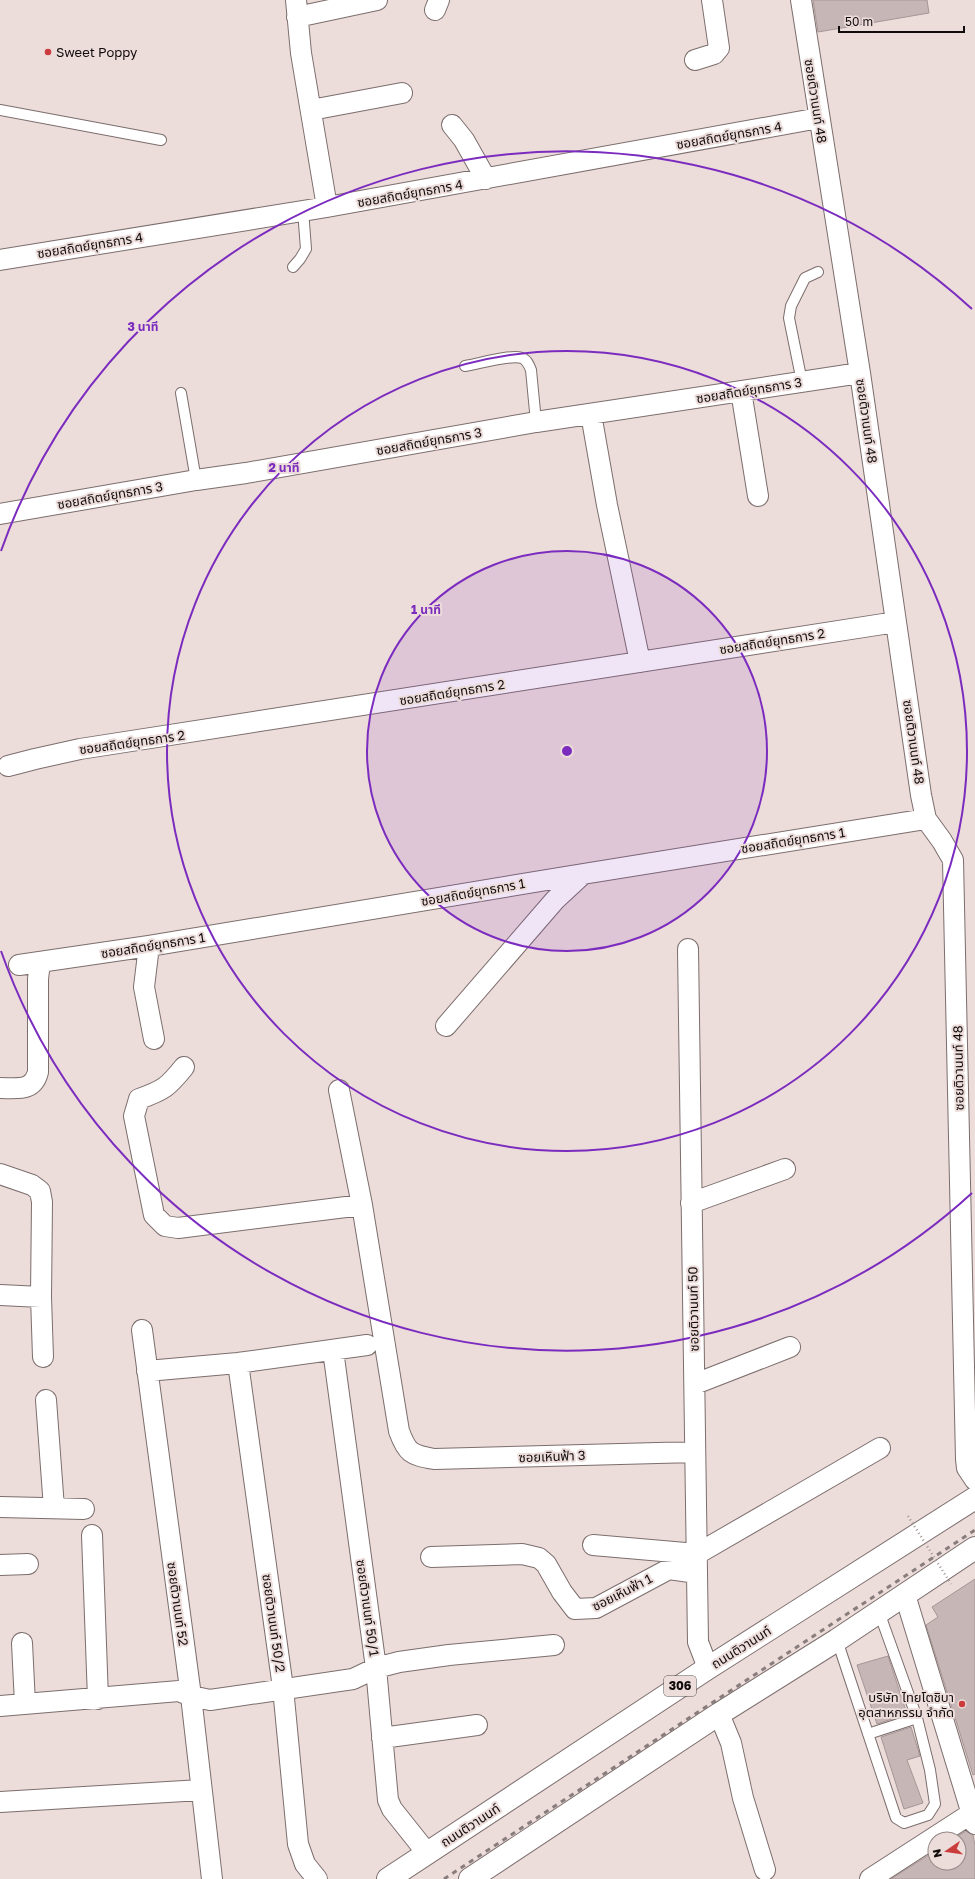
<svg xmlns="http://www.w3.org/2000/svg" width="975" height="1879" font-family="'Golos Text','Noto Sans Thai',sans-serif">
<rect width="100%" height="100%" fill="#ecdcda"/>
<!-- building -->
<path fill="#c6b6b5" stroke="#a69695" d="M 813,0 L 927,0 L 929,13 L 818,32 Z
M 975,1579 L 975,1774 L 973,1775 L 926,1625 L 938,1617 L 932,1607 Z
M 888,1656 L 907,1714 L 877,1724 L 857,1665 Z
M 911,1727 L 920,1756 L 907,1760 L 923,1803 L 904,1809 L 881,1737 Z
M 966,1831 L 973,1835 L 975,1846 L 975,1879 L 891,1879 L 935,1851 L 935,1863 L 959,1863 L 959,1839 L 953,1839 Z"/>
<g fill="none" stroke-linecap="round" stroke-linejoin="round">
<defs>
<path id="lane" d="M 0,110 L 161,140
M 293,267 L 300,259 L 306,249 L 303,210
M 465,366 C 479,364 510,354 522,358 C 527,360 529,365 531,370 L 536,422
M 802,382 L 789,318 L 791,306 L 805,278 L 818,272
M 181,393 L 196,480
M 837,1640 L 896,1818 L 904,1823 L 928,1815 L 935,1804 L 930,1770 L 917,1718 L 879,1612
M 868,1734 L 917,1718"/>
<path id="street" d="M 296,0 L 301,53 L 327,207
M 801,0 L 860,373 L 921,795 L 926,819 L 942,841 L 953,860 L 966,1459 L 967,1468 L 975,1480
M 435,10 L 439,0
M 297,17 L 377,0
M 695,60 L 714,54 L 719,48 L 712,0
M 311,110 L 402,93
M 452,125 L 464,140 L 486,179
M 0,260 L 327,207 L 819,118
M 741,391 L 758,496
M 591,414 L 607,505 L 640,662
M 0,514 L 196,480 L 246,473 L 536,422 L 860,373
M 8,766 L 35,759 L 80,749 L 896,622
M 149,946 L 144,987 L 154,1039
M 688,949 L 698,1642 L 708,1668
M 19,965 L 149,946 L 583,874 L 926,819
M 446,1026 L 555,900 L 583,874
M 184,1067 C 168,1087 164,1090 139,1099 L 134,1116 L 154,1215 L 165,1226 L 178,1228 L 362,1205
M 0,1088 C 17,1088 33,1092 38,1072 L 38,979 L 40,962
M 339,1090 L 362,1205 L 399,1431 C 407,1453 411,1455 434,1459 L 695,1452
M 0,1174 L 32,1185 L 40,1191 L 42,1202 L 41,1297 L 43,1357
M 691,1203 L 785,1169
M 0,1295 L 41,1297
M 142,1330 L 191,1696 L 212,1879
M 333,1350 L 376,1668 L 388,1800 L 392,1809 L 427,1853
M 238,1363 L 283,1688 L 298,1844 L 305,1864 L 317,1879
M 147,1371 L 238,1363 L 367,1345
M 695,1384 L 790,1347
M 46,1400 L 54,1508
M 0,1507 L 84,1509
M 92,1535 L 98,1699
M 593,1545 L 697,1554 L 880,1448
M 431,1557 L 522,1554 L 539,1558 L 546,1564 L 562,1592 L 575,1609 L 596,1608 L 669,1569 L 697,1573
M 0,1565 L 28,1564
M 905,1595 L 975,1824
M 22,1643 L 25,1704
M 0,1706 L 179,1691 L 191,1696 L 210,1700 L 353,1679 L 376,1668 L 399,1662 L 449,1655 L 554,1645
M 719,1714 L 731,1743 L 743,1798 L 765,1870
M 382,1738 L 477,1725
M 0,1802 L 201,1790
M 870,1879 L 972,1813"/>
<path id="primary" d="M 388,1879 L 708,1668 L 975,1498
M 470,1879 L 719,1714 L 837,1640 L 975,1548"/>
</defs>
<!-- lane casing -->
<use href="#lane" stroke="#7c6e6d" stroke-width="12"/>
<!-- street casing -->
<use href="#street" stroke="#7c6e6d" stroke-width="22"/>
<!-- primary casing -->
<use href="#primary" stroke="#7c6e6d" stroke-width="24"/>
<!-- lane -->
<use href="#lane" stroke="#fff" stroke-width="10"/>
<!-- street -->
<use href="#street" stroke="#fff" stroke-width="20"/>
<!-- primary -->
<use href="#primary" stroke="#fff" stroke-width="22"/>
<!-- rail -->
<path stroke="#887d7c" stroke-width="3" stroke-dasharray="5 5" stroke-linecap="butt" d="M 444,1879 L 975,1530"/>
<!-- path-bridge -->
<path stroke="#a29695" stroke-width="2.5" stroke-dasharray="1 3" stroke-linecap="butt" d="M 908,1516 L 951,1584"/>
</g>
<!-- distance rings -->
<circle cx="567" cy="751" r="200" fill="#7b2cbf" fill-opacity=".12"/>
<g fill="none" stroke="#7b2cbf" stroke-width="2">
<circle cx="567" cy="751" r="200"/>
<circle cx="567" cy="751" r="400"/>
<path d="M972 1193A600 600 0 0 1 1 951M1 551A600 600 0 0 1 972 309"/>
</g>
<!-- markers -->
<g fill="#ca3b3c" stroke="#ecdcda" stroke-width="1.5">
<circle cx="48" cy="52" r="4"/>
<circle cx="962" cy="1704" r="4"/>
</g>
<g text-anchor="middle" stroke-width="4" stroke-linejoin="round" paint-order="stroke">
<!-- shield labels -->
<rect fill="#ecdcda" stroke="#534a4a" stroke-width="1" x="664" y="1676" width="32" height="20" rx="3"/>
<g font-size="12" font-weight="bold" fill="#110c0c">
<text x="680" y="1690">306</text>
</g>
<!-- poi labels -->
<g font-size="13" fill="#110c0c" stroke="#ecdcda" text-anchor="start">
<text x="56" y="57">Sweet Poppy</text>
<text x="954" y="1702" text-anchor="end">บริษัท ไทยโตชิบา<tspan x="954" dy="15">อุตสาหกรรม จำกัด</tspan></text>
</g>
<!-- street labels -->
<g font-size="13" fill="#110c0c" stroke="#ecdcda">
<text transform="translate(816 101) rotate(81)" y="5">ซอยติวานนท์ 48</text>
<text transform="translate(729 135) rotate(-10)" y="5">ซอยสถิตย์ยุทธการ 4</text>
<text transform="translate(410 193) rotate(-10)" y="5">ซอยสถิตย์ยุทธการ 4</text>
<text transform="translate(90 245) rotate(-9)" y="5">ซอยสถิตย์ยุทธการ 4</text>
<text transform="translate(749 390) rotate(-9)" y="5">ซอยสถิตย์ยุทธการ 3</text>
<text transform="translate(867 421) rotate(82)" y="5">ซอยติวานนท์ 48</text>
<text transform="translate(429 441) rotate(-10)" y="5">ซอยสถิตย์ยุทธการ 3</text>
<text transform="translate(110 495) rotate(-10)" y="5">ซอยสถิตย์ยุทธการ 3</text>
<text transform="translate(772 641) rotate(-9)" y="5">ซอยสถิตย์ยุทธการ 2</text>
<text transform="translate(452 692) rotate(-9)" y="5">ซอยสถิตย์ยุทธการ 2</text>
<text transform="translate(132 742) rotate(-8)" y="5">ซอยสถิตย์ยุทธการ 2</text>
<text transform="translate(914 742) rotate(82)" y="5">ซอยติวานนท์ 48</text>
<text transform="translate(793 840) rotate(-9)" y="5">ซอยสถิตย์ยุทธการ 1</text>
<text transform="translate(473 892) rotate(-10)" y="5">ซอยสถิตย์ยุทธการ 1</text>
<text transform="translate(153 945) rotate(-9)" y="5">ซอยสถิตย์ยุทธการ 1</text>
<text transform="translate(958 1068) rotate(-91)" y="5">ซอยติวานนท์ 48</text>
<text transform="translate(693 1309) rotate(-91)" y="5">ซอยติวานนท์ 50</text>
<text transform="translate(552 1456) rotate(-2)" y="5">ซอยเหินฟ้า 3</text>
<text transform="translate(622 1592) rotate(-27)" y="5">ซอยเหินฟ้า 1</text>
<text transform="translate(178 1604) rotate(82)" y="5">ซอยติวานนท์ 52</text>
<text transform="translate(368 1608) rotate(82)" y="5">ซอยติวานนท์ 50/1</text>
<text transform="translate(274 1623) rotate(82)" y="5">ซอยติวานนท์ 50/2</text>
<text transform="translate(741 1647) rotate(-32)" y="5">ถนนติวานนท์</text>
<text transform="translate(470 1825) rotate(-33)" y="5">ถนนติวานนท์</text>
</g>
</g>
<circle cx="567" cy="751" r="6" fill="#7b2cbf" stroke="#ecdcda" stroke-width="2"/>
<g font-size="12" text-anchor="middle" font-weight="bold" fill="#7b2cbf" stroke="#ecdcda" stroke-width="4" stroke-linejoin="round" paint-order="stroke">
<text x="143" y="331">3 นาที</text>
<text x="284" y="472">2 นาที</text>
<text x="426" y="614">1 นาที</text>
</g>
<!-- north arrow -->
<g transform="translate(947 1851) rotate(257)"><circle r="19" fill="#ecdcda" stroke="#948988"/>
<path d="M0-3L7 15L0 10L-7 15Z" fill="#ca3b3c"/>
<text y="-6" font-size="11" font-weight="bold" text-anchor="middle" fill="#110c0c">N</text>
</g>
<!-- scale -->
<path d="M839 26v6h125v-6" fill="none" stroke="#110c0c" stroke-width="2"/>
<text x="845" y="26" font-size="12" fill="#110c0c" stroke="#ecdcda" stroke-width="3" paint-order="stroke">50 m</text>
</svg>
